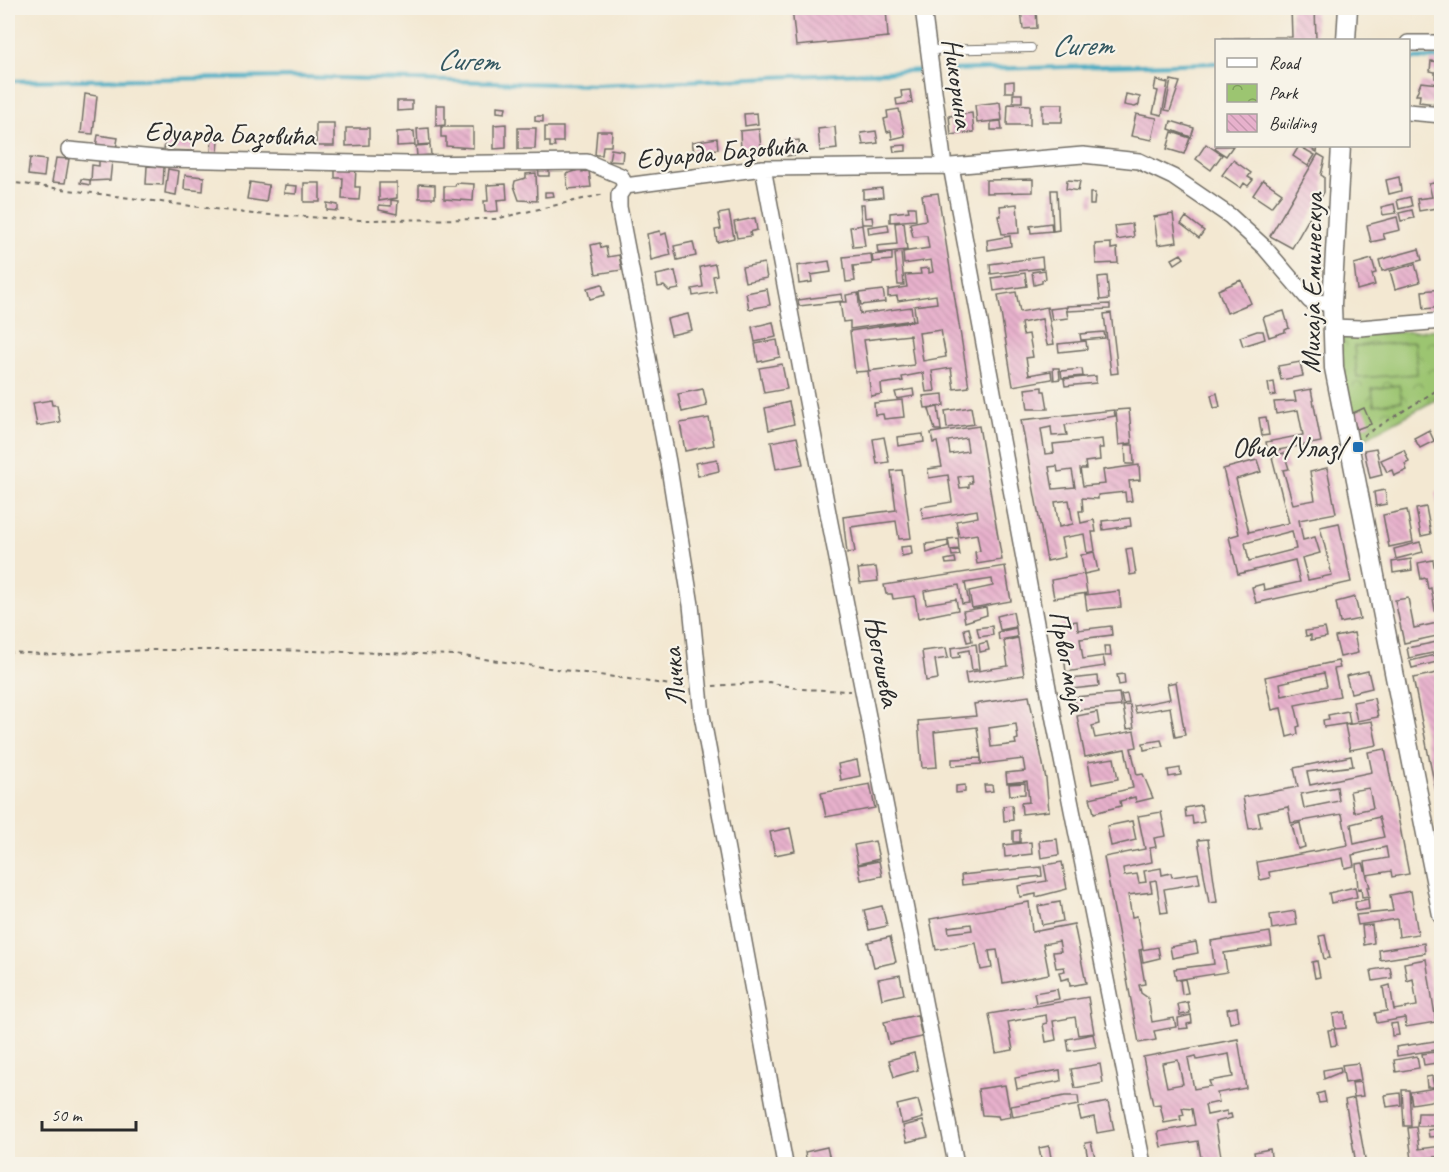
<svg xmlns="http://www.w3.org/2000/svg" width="1449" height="1172" font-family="Caveat,sans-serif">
<defs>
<pattern id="park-crowns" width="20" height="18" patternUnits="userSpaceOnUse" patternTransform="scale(1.5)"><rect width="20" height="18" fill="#9cc571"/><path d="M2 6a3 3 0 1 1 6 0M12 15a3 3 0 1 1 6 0" fill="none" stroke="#7fa05d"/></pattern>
<pattern id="building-back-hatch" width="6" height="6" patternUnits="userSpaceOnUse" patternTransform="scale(1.5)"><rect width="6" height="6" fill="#e7b1cc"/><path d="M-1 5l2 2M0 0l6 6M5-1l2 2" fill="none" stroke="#c698af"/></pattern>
</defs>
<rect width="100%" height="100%" fill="#f7f3e8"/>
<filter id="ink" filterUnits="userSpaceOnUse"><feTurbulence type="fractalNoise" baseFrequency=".0167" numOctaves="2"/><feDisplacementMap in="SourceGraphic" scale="12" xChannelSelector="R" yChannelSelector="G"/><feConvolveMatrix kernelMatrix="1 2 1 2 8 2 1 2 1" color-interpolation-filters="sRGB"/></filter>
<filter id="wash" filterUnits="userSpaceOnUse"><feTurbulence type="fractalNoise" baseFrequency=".008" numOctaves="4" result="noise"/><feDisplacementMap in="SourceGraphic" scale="24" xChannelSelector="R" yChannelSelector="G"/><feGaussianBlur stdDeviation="1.35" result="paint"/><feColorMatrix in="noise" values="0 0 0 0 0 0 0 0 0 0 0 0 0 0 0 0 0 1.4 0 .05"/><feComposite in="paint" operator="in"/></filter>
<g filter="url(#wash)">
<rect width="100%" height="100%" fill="#f3e8d2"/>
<!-- park -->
<path fill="url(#park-crowns)" stroke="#64784e" stroke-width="1.5" d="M 1441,329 L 1441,397 L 1356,443 L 1344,383 L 1340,340 L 1344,336 Z"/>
<!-- pitch -->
<path fill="#9cc571" stroke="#64784e" stroke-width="1.5" d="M 1415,342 L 1417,374 L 1357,378 L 1354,346 Z
M 1399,385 L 1402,401 L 1374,405 L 1372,389 Z"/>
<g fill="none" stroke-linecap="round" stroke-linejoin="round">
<!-- stream -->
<path stroke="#42aac2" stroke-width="4" d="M 1408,59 L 1442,58
M 948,70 L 1216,63
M 8,81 L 300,77 L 598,85 L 927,70"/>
</g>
<g id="blocks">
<!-- building -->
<path fill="url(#building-back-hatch)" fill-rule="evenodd" d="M 792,8 L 886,8 L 888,37 L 796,46 Z
M 1036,8 L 1037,28 L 1023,29 L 1021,9 Z
M 1291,8 L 1315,8 L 1316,40 L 1223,40 L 1223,38 L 1292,37 Z
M 1431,61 L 1442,62 L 1442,79 L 1435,78 L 1435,72 L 1430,71 Z
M 1156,80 L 1168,83 L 1162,115 L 1153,113 L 1158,91 L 1154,90 Z
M 1171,80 L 1180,82 L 1170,111 L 1165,110 Z
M 1014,81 L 1014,92 L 1005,92 L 1005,82 Z
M 1421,82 L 1439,84 L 1436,104 L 1419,102 L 1420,95 L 1416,95 Z
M 910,90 L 912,103 L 897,105 L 896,99 L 902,98 L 901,91 Z
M 85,94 L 97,96 L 93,134 L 81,133 Z
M 1013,94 L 1022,94 L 1022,102 L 1013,102 Z
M 1126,94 L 1140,97 L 1139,105 L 1135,107 L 1124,105 Z
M 397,101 L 412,101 L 412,110 L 397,111 Z
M 1000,102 L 1002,120 L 977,123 L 975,105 Z
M 1008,104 L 1030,105 L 1030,125 L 1007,125 Z
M 1042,104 L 1063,104 L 1062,122 L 1042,122 Z
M 436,105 L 445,105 L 445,125 L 436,126 Z
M 497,106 L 506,107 L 505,113 L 497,112 Z
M 899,109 L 905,136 L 892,139 L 891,131 L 887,132 L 884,119 L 888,118 L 887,111 Z
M 757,113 L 758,124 L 745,126 L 744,114 Z
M 972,113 L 974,132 L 951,135 L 949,116 Z
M 1136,114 L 1157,118 L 1152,140 L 1131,136 Z
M 535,116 L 543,116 L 543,122 L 535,121 Z
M 1001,121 L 1002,130 L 991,130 L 991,122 Z
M 1171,121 L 1194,128 L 1191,137 L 1169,129 Z
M 316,123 L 334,123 L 334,146 L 316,146 Z
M 506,124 L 506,148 L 494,149 L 494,125 Z
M 441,127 L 473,127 L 473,148 L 446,146 L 446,137 L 441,137 Z
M 545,127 L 563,127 L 563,142 L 554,142 L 555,147 L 550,147 L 550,142 L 545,142 Z
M 835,127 L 837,149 L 820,151 L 818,129 Z
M 346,128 L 369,128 L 369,145 L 346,146 Z
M 429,128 L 430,144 L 418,145 L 417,129 Z
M 518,128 L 536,128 L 535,149 L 518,149 Z
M 759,129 L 761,148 L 741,150 L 740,131 Z
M 414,131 L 415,145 L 397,146 L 397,132 Z
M 597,131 L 612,131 L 611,146 L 603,146 L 602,155 L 595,155 Z
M 876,131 L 878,143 L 863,145 L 861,133 Z
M 1172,132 L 1190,138 L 1184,154 L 1167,149 Z
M 98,135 L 118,138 L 116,149 L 96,147 Z
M 165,137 L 194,139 L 194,151 L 164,150 Z
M 717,138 L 718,149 L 694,152 L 692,142 Z
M 212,139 L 219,139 L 218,153 L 211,152 Z
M 799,140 L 801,154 L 787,156 L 785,142 Z
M 1206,144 L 1222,155 L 1211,170 L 1196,159 Z
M 430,145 L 431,155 L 417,156 L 416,146 Z
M 906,145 L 906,151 L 894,152 L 893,146 Z
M 1217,146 L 1233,146 L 1226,156 L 1215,149 Z
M 1299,146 L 1315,155 L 1308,166 L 1293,156 Z
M 1306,146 L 1318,146 L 1317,152 Z
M 611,149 L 623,151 L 622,162 L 609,161 Z
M 1318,154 L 1325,158 L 1321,175 L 1324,177 L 1324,192 L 1292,248 L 1270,236 Z
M 30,158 L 46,160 L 44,177 L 28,175 Z
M 56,158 L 69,159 L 65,183 L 52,182 Z
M 99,160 L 112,161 L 110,180 L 91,181 L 92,165 L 99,166 Z
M 1233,160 L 1251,173 L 1248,177 L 1253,180 L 1248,186 L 1244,183 L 1241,188 L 1222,175 Z
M 147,166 L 164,167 L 163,185 L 146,184 Z
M 335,166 L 356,167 L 355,187 L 360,187 L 359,200 L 342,199 L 343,178 L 335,178 Z
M 549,166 L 549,176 L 539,176 L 538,167 Z
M 168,169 L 179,171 L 176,195 L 165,193 Z
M 582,169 L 582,172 L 589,171 L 591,187 L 568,189 L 566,174 Z
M 536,173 L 537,201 L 519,200 L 514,186 L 515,181 L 526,178 L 526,174 Z
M 185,175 L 204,177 L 203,191 L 184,189 Z
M 1399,177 L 1401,191 L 1389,194 L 1386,180 Z
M 81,179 L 90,180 L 90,185 L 80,183 Z
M 1033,179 L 1033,192 L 986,193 L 986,180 Z
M 1067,180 L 1080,181 L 1078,191 L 1066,189 Z
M 1263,180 L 1282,193 L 1271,207 L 1253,195 Z
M 1442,181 L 1442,207 L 1419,211 L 1417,199 L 1432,197 L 1429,184 Z
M 250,182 L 269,185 L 266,202 L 247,199 Z
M 304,183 L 320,183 L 320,202 L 304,202 Z
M 379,183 L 397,183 L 397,198 L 379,201 Z
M 456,183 L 474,184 L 473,201 L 444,199 L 444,186 L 455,186 Z
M 419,184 L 435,185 L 435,198 L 419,198 Z
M 506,184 L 507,199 L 497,200 L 498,211 L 485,212 L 484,201 L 488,201 L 487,185 Z
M 285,185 L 297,186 L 296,194 L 284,193 Z
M 882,188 L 883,197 L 863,199 L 863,190 Z
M 1051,190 L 1057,190 L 1059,230 L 1053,231 Z
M 545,192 L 553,192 L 554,196 L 545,197 Z
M 938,193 L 969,387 L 954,389 L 951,368 L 932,371 L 935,391 L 926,392 L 923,373 L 902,377 L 903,381 L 881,384 L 882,394 L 871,396 L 868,371 L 914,365 L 910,335 L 864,340 L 869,371 L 855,372 L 850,331 L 916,321 L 914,306 L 937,303 L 936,295 L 898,301 L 897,296 L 888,297 L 888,290 L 907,287 L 905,275 L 921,274 L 920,269 L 929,268 L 929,273 L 933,272 L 931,260 L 904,264 L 903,252 L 929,248 L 927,236 L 913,237 L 910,223 L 926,220 L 922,195 ZM 941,330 L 946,357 L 923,361 L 919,333 Z
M 1090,193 L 1095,193 L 1094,205 L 1090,205 Z
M 1410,197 L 1412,206 L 1399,209 L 1397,200 Z
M 391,200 L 398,201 L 397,214 L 379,210 L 379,205 L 391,206 Z
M 327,203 L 338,205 L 338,211 L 327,210 Z
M 860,204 L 864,204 L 865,218 L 872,217 L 873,224 L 862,224 Z
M 1017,204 L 1019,233 L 1002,234 L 998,216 L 1001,216 L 1000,206 Z
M 1394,204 L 1396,213 L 1383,215 L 1381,207 Z
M 908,207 L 915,207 L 916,220 L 890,222 L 890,213 L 909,211 Z
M 1412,210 L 1414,218 L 1401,221 L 1399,213 Z
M 729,212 L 734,238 L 717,242 L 715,230 L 721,229 L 718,214 Z
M 1173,214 L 1177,242 L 1158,245 L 1154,217 Z
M 1186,217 L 1204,231 L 1199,238 L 1181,224 Z
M 1397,217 L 1400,230 L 1383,234 L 1385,239 L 1371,242 L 1367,225 Z
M 755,218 L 757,230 L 750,232 L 751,236 L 737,238 L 734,222 Z
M 904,222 L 907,250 L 878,253 L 877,246 L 897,244 L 895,223 Z
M 1051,223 L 1052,231 L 1031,233 L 1030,226 Z
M 888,224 L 889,231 L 869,234 L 868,227 Z
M 1132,224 L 1134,237 L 1117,240 L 1115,226 Z
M 862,225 L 865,246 L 853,247 L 850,227 Z
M 660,231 L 661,235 L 666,233 L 671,255 L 651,260 L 647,234 Z
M 1010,236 L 1011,246 L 988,250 L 987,240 Z
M 693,242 L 696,256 L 677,260 L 674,246 Z
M 600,243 L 601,248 L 606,247 L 608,257 L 619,255 L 622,270 L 596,274 L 591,245 Z
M 1111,243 L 1111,249 L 1117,248 L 1118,263 L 1096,264 L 1095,244 Z
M 1419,249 L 1422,260 L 1382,271 L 1379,260 Z
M 892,253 L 892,260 L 873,262 L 872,255 Z
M 901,253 L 904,285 L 898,285 L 895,254 Z
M 871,254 L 872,264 L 853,266 L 855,281 L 846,282 L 843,257 Z
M 1181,254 L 1184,258 L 1175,264 L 1172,259 Z
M 1042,257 L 1043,268 L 991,274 L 990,264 Z
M 1372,259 L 1376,273 L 1372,274 L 1375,285 L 1357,290 L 1354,264 Z
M 829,261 L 831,272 L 811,275 L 812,282 L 799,284 L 797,266 Z
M 764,263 L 767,278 L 745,282 L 742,267 Z
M 715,264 L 717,275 L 713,276 L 716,292 L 693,296 L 692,289 L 703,287 L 700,267 Z
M 1415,264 L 1420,282 L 1395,289 L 1390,271 Z
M 1045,270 L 1046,279 L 1042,280 L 1042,283 L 1034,285 L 1032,272 Z
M 675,271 L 679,289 L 669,291 L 664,286 L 658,287 L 656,275 Z
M 1025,273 L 1027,286 L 994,291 L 992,278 Z
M 1107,276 L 1109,299 L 1100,300 L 1098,277 Z
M 1241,280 L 1251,303 L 1227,313 L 1218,290 Z
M 602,284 L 605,295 L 590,299 L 587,288 Z
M 767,289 L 770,305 L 749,309 L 746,293 Z
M 1442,289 L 1442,307 L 1424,309 L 1422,291 Z
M 883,290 L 885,302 L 861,305 L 859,293 Z
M 1016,292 L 1020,312 L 1047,307 L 1054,344 L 1047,345 L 1042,319 L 1021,323 L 1023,335 L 1029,334 L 1033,357 L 1026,358 L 1029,375 L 1051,371 L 1052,379 L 1013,386 L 998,295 Z
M 858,293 L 860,314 L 911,307 L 913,320 L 850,329 L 850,321 L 843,322 L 840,302 L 847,302 L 846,295 Z
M 842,294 L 843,301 L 799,306 L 798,300 Z
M 1110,304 L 1110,309 L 1067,311 L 1067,306 Z
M 1066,307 L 1068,318 L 1052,320 L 1050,309 Z
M 1284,311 L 1289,328 L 1285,330 L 1285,332 L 1269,337 L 1263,317 Z
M 1111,313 L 1118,373 L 1111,374 L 1104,314 Z
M 688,314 L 692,330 L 671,335 L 667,319 Z
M 773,322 L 776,337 L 755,342 L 752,327 Z
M 1257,331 L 1263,331 L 1265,339 L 1243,346 L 1240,337 Z
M 1104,332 L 1105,338 L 1081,340 L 1080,334 Z
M 777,340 L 780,357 L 758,362 L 755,344 Z
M 1086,341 L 1087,349 L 1059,352 L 1058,344 Z
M 1300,362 L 1303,376 L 1281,380 L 1278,366 Z
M 782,364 L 787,389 L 764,393 L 759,368 Z
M 1053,368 L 1059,368 L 1060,379 L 1054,380 Z
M 1082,369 L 1083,376 L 1062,378 L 1061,371 Z
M 1096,376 L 1096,383 L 1065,386 L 1064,379 Z
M 1274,382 L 1276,395 L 1270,396 L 1268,383 Z
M 1042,387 L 1042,391 L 1045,391 L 1048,409 L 1028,409 L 1025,389 Z
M 703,389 L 707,406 L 682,412 L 678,394 Z
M 913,389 L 914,396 L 897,399 L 895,392 Z
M 1311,389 L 1321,442 L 1268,452 L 1266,442 L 1303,435 L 1298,410 L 1276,414 L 1274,402 L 1296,401 L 1294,392 Z
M 1217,393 L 1220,407 L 1214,408 L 1211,395 Z
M 943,394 L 944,406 L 925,408 L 923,396 Z
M 51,400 L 52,405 L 57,405 L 60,422 L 37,426 L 33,403 Z
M 902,400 L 904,417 L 884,419 L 883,414 L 875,415 L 874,403 Z
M 789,402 L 794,424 L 769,430 L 765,408 Z
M 938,407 L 941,430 L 935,430 L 929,409 Z
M 971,407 L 974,424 L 947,428 L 945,411 Z
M 1364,408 L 1371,424 L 1357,429 L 1351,414 Z
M 1129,409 L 1132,443 L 1119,445 L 1116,410 Z
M 1114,410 L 1115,416 L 1065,425 L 1067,435 L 1052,436 L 1051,427 L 1041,429 L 1045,454 L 1054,453 L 1053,444 L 1102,439 L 1103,448 L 1099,448 L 1100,460 L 1085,462 L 1086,469 L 1080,469 L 1083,486 L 1105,484 L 1103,470 L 1139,465 L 1140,480 L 1129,481 L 1132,501 L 1126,502 L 1125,492 L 1098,495 L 1098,499 L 1082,498 L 1083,511 L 1079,511 L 1081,523 L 1094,520 L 1096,532 L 1092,532 L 1095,551 L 1087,553 L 1084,534 L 1061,538 L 1065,557 L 1047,561 L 1021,420 ZM 1057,466 L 1058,472 L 1072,470 L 1075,487 L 1053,489 L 1049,467 ZM 1069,500 L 1073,524 L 1059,527 L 1055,502 Z
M 1266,417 L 1269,435 L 1262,436 L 1259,418 Z
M 709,418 L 714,445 L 685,451 L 680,423 Z
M 979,426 L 1002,560 L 977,564 L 975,552 L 980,551 L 977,534 L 959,537 L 956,521 L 978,517 L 977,510 L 923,519 L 921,507 L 952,502 L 948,475 L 929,478 L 928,469 L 942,467 L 937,442 L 933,443 L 931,433 ZM 966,438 L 968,451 L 950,454 L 948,441 ZM 971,475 L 972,483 L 969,483 L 969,487 L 960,488 L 958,477 Z
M 1429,430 L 1434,441 L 1420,448 L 1414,438 Z
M 923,434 L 924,442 L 898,446 L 897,437 Z
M 797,437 L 803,464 L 776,469 L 771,442 Z
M 884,437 L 889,462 L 877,464 L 873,439 Z
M 1442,437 L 1442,444 L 1438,446 L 1435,440 Z
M 1125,445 L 1133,445 L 1134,464 L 1126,464 Z
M 1376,448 L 1382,475 L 1370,478 L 1364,450 Z
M 1404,450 L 1409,462 L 1405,464 L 1407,470 L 1394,476 L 1392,470 L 1387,472 L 1381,460 Z
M 1284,453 L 1289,469 L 1283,470 L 1293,504 L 1315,500 L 1310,472 L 1327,468 L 1336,513 L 1299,520 L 1303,540 L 1315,537 L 1320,553 L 1302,558 L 1308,580 L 1332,575 L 1320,527 L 1339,523 L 1351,582 L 1256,603 L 1252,587 L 1263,584 L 1264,590 L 1300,582 L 1295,560 L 1238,574 L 1229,537 L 1239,534 L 1223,469 L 1257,460 L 1261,472 L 1236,479 L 1249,532 L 1289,523 L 1272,457 ZM 1292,531 L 1296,549 L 1249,561 L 1245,543 Z
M 717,459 L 719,471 L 698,476 L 695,463 Z
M 902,470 L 911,538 L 899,539 L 896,521 L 851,527 L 855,552 L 847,553 L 843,517 L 896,510 L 891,471 Z
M 1385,490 L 1387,504 L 1376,506 L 1374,492 Z
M 1442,491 L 1442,516 L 1441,516 L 1435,493 Z
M 1426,507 L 1431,534 L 1421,536 L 1416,509 Z
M 1407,510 L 1413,542 L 1389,547 L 1383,515 Z
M 1130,518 L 1131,526 L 1103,530 L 1102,521 Z
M 958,538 L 959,549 L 950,550 L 948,539 Z
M 948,541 L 948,546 L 927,553 L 926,544 Z
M 1420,542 L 1423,552 L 1396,559 L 1394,549 Z
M 911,546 L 912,554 L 902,556 L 901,547 Z
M 1132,548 L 1136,574 L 1130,575 L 1126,549 Z
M 959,550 L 960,555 L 952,556 L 951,551 Z
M 1094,552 L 1098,571 L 1084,574 L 1081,555 Z
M 955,558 L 956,563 L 946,564 L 945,560 Z
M 1411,559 L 1412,570 L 1393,573 L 1392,562 Z
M 1433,560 L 1442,606 L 1442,614 L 1436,615 L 1431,588 L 1428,589 L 1426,578 L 1421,579 L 1418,563 Z
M 1005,566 L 1011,601 L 972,608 L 969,591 L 993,586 L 992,579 L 965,583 L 969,603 L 962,604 L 959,585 L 924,591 L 926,604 L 956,599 L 958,610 L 918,618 L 915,596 L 893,599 L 892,594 L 886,594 L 884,585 Z
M 876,567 L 878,581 L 860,583 L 858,569 Z
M 1084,574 L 1087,593 L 1054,598 L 1051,580 Z
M 1119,591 L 1121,607 L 1087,610 L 1085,595 Z
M 1355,597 L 1360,619 L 1340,623 L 1336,602 Z
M 1408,598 L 1414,628 L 1442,622 L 1442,635 L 1404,643 L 1395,600 Z
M 986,607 L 987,615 L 965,622 L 963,611 Z
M 1013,612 L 1016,627 L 1000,630 L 997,616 Z
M 1077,621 L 1078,630 L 1111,626 L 1112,635 L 1080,639 L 1083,659 L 1103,656 L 1105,666 L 1066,672 L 1060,623 Z
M 992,626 L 993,635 L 979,637 L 977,628 Z
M 969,628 L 972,641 L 967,642 L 964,629 Z
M 1016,628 L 1017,637 L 999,640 L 998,632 Z
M 1325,628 L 1327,637 L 1311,640 L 1311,635 L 1306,636 L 1305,631 Z
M 1354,633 L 1358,653 L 1340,657 L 1335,637 Z
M 1018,638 L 1024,675 L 967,684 L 965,673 L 1008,666 L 1004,641 Z
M 1442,641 L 1442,651 L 1409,658 L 1407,648 Z
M 987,642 L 989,650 L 980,652 L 979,644 Z
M 976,644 L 979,669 L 972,670 L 969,650 L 959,652 L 960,657 L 952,658 L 951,648 Z
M 1104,646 L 1110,646 L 1111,656 L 1105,656 Z
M 946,648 L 948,658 L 935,660 L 938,679 L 926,681 L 922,651 Z
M 1435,655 L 1437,662 L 1412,668 L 1410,661 Z
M 1338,661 L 1340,668 L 1334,669 L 1340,696 L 1295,705 L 1300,726 L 1297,727 L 1298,734 L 1287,737 L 1281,708 L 1272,710 L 1265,677 ZM 1324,673 L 1327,686 L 1282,696 L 1280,683 Z
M 1368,671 L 1372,688 L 1351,693 L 1346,676 Z
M 1442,672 L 1442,683 L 1438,684 L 1442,698 L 1442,791 L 1436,792 L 1413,678 Z
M 1124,674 L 1125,684 L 1119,685 L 1117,675 Z
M 1098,676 L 1099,686 L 1072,689 L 1071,679 Z
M 1176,682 L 1185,735 L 1175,737 L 1170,707 L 1136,713 L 1134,706 L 1170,699 L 1167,684 Z
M 1119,693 L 1121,706 L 1076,710 L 1075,697 Z
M 1127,694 L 1129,703 L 1123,704 L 1121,695 Z
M 1029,696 L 1046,779 L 1049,811 L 1022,814 L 1021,803 L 1029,802 L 1027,781 L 1007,783 L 1006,773 L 1025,771 L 1023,759 L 982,764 L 977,727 L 934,732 L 937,767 L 922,768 L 918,721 L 976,716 L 974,704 ZM 1016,724 L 1018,739 L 1015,740 L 1016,744 L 991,747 L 989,728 Z
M 1374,698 L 1378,717 L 1357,721 L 1353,702 Z
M 1130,705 L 1134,728 L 1127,729 L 1123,706 Z
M 1348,711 L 1350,723 L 1324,727 L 1323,720 L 1329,719 L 1328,715 Z
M 1097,712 L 1099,724 L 1092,726 L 1095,738 L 1134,731 L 1137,747 L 1131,748 L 1137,775 L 1143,774 L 1153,798 L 1136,802 L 1135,797 L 1120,801 L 1121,806 L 1094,813 L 1090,798 L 1133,788 L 1125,749 L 1085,757 L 1077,716 Z
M 1372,721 L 1377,745 L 1350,750 L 1345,725 Z
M 1161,740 L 1163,746 L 1144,750 L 1143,743 Z
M 1385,749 L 1409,874 L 1392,877 L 1391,871 L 1367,875 L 1365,862 L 1388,858 L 1386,847 L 1352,855 L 1354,866 L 1345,868 L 1343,858 L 1269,872 L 1270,878 L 1260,880 L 1257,862 L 1348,845 L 1342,814 L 1291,823 L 1288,807 L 1258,813 L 1261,827 L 1249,829 L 1243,797 L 1298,787 L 1294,768 L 1351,756 L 1353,766 L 1307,772 L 1310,785 L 1372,772 L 1368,752 ZM 1337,787 L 1339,801 L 1304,808 L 1301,794 ZM 1369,788 L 1373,808 L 1354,812 L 1350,791 ZM 1379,817 L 1384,837 L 1354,844 L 1351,824 Z
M 981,758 L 981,764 L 952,766 L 952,759 Z
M 1114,758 L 1118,779 L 1092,784 L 1088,762 Z
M 857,760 L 860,776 L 841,780 L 838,764 Z
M 1180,768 L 1181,775 L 1169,777 L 1168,770 Z
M 1025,783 L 1025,794 L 1010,795 L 1009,784 Z
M 870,784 L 875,808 L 826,817 L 821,793 Z
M 965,785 L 965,792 L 956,793 L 956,786 Z
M 984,785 L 992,785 L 993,791 L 985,792 Z
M 1012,805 L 1013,820 L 1004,821 L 1003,806 Z
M 1201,805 L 1204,822 L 1193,824 L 1192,816 L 1186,817 L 1185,808 Z
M 1161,812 L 1166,836 L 1154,838 L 1156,847 L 1150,848 L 1152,862 L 1123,868 L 1124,876 L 1137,874 L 1139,883 L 1146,882 L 1144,871 L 1161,868 L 1162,875 L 1171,873 L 1172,877 L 1198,873 L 1200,883 L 1164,889 L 1168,912 L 1161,913 L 1156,880 L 1150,881 L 1152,892 L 1128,895 L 1132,917 L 1137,916 L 1143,949 L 1139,950 L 1145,984 L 1139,985 L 1141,993 L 1148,998 L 1152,1022 L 1174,1018 L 1176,1027 L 1154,1031 L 1156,1040 L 1139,1043 L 1104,857 L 1145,849 L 1138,816 Z
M 1132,821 L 1136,840 L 1111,846 L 1107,826 Z
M 1300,823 L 1305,847 L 1298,849 L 1292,825 Z
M 790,828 L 795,851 L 775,855 L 770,832 Z
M 1020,830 L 1020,842 L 1013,842 L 1013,831 Z
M 1057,839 L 1059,855 L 1041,858 L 1039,841 Z
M 1208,839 L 1217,902 L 1209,903 L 1198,840 Z
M 875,841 L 879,859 L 858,864 L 854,845 Z
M 1031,842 L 1032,854 L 1005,857 L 1004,845 Z
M 879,861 L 882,876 L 861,880 L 858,865 Z
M 1062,862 L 1067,889 L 1036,897 L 1036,894 L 1020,897 L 1018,886 L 1047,881 L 1044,865 Z
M 1363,863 L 1370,887 L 1367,887 L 1369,896 L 1362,897 L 1361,888 L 1358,889 L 1356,864 Z
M 1041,867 L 1042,876 L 962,885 L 961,875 Z
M 1355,887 L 1357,897 L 1331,903 L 1329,893 Z
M 1411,891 L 1418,934 L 1399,937 L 1397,919 L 1358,925 L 1356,915 L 1393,911 L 1390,895 Z
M 1368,899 L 1369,909 L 1356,911 L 1355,902 Z
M 1029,902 L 1032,932 L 1074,924 L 1086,983 L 1070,986 L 1069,978 L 1061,980 L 1059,972 L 1065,971 L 1064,967 L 1056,968 L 1053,952 L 1061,951 L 1059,941 L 1043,944 L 1049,974 L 1003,983 L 997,950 L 989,951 L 992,968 L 981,970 L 976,943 L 936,950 L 930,919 ZM 971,924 L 972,930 L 949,933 L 948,927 Z
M 1060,902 L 1063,921 L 1042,925 L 1038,906 Z
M 882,906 L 887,926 L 869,930 L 864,910 Z
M 1295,911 L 1297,925 L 1272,929 L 1270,915 Z
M 1372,925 L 1374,943 L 1364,945 L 1362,926 Z
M 1270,932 L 1272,946 L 1224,953 L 1227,972 L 1176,980 L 1174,969 L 1214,964 L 1211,941 Z
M 1325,935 L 1330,958 L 1324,959 L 1319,936 Z
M 890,937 L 896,962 L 874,967 L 868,942 Z
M 1196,942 L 1198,953 L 1172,958 L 1170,947 Z
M 1424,943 L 1425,953 L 1380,960 L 1379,950 Z
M 1158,947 L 1160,958 L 1143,962 L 1141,950 Z
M 1426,959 L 1436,1022 L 1406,1027 L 1405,1018 L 1377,1023 L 1375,1013 L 1387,1011 L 1383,987 L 1390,985 L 1394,1010 L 1417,1006 L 1413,979 L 1407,981 L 1404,963 Z
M 1317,961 L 1320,977 L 1315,978 L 1312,962 Z
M 1390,967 L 1392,978 L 1373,981 L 1371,970 Z
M 900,975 L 904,994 L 882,999 L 878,979 Z
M 1185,979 L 1188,993 L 1182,994 L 1180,980 Z
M 1057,989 L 1059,999 L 1036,1003 L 1034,993 Z
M 1088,997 L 1094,1033 L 1078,1035 L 1075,1017 L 1053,1021 L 1056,1040 L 1046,1042 L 1043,1024 L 1047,1023 L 1046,1015 L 1008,1022 L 1013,1050 L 996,1053 L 989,1014 Z
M 1188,1002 L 1190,1013 L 1180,1015 L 1178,1004 Z
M 1237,1007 L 1239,1021 L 1230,1023 L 1227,1009 Z
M 1345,1012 L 1346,1028 L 1335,1029 L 1333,1014 Z
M 917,1015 L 922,1037 L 889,1044 L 884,1022 Z
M 1191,1015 L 1192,1023 L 1187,1024 L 1188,1028 L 1179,1029 L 1178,1018 Z
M 1397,1023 L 1399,1035 L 1392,1036 L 1391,1024 Z
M 1334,1029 L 1337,1045 L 1331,1046 L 1328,1030 Z
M 1093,1034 L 1096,1047 L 1069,1051 L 1067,1039 Z
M 1238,1039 L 1246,1088 L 1217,1093 L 1219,1102 L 1205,1105 L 1207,1115 L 1227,1111 L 1227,1115 L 1231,1114 L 1232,1118 L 1215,1122 L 1222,1162 L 1202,1164 L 1198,1141 L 1161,1147 L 1158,1132 L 1195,1125 L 1192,1109 L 1182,1108 L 1184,1115 L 1180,1116 L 1181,1120 L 1164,1123 L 1160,1104 L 1153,1105 L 1143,1057 ZM 1229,1054 L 1233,1077 L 1209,1081 L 1211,1086 L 1194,1089 L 1188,1058 L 1196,1056 L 1197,1060 ZM 1178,1060 L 1183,1084 L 1167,1087 L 1162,1063 Z
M 1441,1040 L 1442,1049 L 1397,1056 L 1396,1047 Z
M 1442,1051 L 1442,1062 L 1424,1065 L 1422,1054 Z
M 914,1053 L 918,1070 L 894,1077 L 889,1060 Z
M 1417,1056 L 1419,1068 L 1396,1072 L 1394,1060 Z
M 1358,1063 L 1361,1080 L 1345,1083 L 1342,1065 Z
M 1100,1064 L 1103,1083 L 1075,1088 L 1071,1069 Z
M 1340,1067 L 1341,1072 L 1324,1079 L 1323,1070 Z
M 1060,1070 L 1061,1081 L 1017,1089 L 1015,1078 Z
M 1432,1076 L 1434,1087 L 1427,1087 L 1426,1077 Z
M 1361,1082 L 1363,1096 L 1354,1097 L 1352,1083 Z
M 1005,1085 L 1011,1117 L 999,1119 L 998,1116 L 982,1115 L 978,1089 Z
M 1442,1087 L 1442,1126 L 1417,1126 L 1418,1113 L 1439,1113 L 1437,1100 L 1412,1104 L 1410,1092 Z
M 1402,1090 L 1409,1090 L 1411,1126 L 1404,1126 Z
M 1324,1092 L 1326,1102 L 1319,1103 L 1317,1094 Z
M 1400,1093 L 1401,1105 L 1387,1107 L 1385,1095 Z
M 1065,1096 L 1078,1096 L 1079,1105 L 1013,1117 L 1011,1106 Z
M 1354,1098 L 1366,1164 L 1356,1164 L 1345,1100 Z
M 918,1100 L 923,1118 L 902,1124 L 897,1105 Z
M 1108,1102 L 1114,1130 L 1097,1133 L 1094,1117 L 1081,1120 L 1078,1108 Z
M 923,1121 L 928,1137 L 907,1142 L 903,1126 Z
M 1416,1127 L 1419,1149 L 1442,1146 L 1442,1156 L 1412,1160 L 1408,1128 Z
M 1442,1128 L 1442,1136 L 1429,1137 L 1428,1130 Z
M 1091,1142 L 1095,1157 L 1088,1159 L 1085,1143 Z
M 1049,1146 L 1052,1164 L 1042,1164 L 1039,1148 Z
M 827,1147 L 831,1164 L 807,1164 L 805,1152 Z
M 1270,1149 L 1272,1164 L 1256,1164 L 1254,1152 Z
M 941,1160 L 942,1164 L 922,1164 L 922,1163 Z"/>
</g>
</g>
<g filter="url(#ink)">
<use href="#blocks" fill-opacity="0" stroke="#716d65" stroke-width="1.5"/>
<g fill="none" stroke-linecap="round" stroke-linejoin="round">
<defs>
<path id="service" d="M 929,50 L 1031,48"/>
<path id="minor" d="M 923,8 L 944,166
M 1408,43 L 1442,43
M 1408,112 L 1442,115
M 69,150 L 166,159 L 255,161 L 409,164 L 587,162 L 621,176 L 625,186
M 951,166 L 1054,720 L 1143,1164
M 763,168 L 829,518 L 956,1164
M 625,186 L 619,195 L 619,207 L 668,462 L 691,605 L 702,715 L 785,1164
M 625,186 L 763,168 L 951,166 L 1083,155 L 1139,161 L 1173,177 L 1230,216 L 1264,247 L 1310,301 L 1332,304
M 1332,327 L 1360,328 L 1442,321"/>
<path id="tertiary" d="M 1346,40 L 1348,8
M 1341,146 L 1332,304 L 1334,368 L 1442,915"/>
</defs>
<!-- service casing -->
<use href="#service" stroke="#716d65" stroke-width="10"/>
<!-- minor casing -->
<use href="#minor" stroke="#716d65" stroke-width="18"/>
<!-- tertiary casing -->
<use href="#tertiary" stroke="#716d65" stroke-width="21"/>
<!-- path -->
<path stroke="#716d65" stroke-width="2" stroke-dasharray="4.5 4.5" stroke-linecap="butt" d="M 8,182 L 253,214 L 360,220 L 495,219 L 605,194
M 1363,436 L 1442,387
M 8,652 L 58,655 L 148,650 L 274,650 L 455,655 L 686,687
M 713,686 L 769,682 L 802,689 L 850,691"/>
<!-- service -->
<use href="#service" stroke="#fff" stroke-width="8"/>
<!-- minor -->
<use href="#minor" stroke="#fff" stroke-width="15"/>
<!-- tertiary -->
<use href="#tertiary" stroke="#fff" stroke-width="18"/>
</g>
</g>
<!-- markers -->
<rect fill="#1f6fb2" stroke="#f7f3e8" stroke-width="2" x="1352" y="441" width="12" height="12" rx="3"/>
<g text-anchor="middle" stroke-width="4.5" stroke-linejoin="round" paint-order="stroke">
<!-- street labels -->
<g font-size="28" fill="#2b2b2b" stroke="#f7f3e8">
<text transform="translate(959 83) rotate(82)" y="10">Никорина</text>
<text transform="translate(230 133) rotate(2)" y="10">Едуарда Базовића</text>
<text transform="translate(721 151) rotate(-5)" y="10">Едуарда Базовића</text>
<text transform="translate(1311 283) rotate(-89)" y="10">Михаја Еминескуа</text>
<text transform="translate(883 661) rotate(79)" y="10">Његошева</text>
<text transform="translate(1069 661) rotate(79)" y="10">Првог маја</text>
<text transform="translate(673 677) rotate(-95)" y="10">Личка</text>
</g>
<!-- poi labels -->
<g font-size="28" fill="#2b2b2b" stroke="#f7f3e8" text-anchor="end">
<text x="1346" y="457">Овча /Улаз/</text>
</g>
<!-- water labels -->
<g font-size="30" font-style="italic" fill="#335760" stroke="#f7f3e8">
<text transform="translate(1082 45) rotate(-1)" y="10">Сигет</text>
<text transform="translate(468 60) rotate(2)" y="10">Сигет</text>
</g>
</g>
<!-- margin -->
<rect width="1449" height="1172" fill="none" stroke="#f7f3e8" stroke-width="30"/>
<!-- legend -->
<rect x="1215" y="39" width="195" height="108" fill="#f7f3e8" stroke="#a5a39c" stroke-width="1.5"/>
<rect x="1227" y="58" width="30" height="9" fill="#ffffff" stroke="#a5a39c" stroke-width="1.5"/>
<text x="1269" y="69" font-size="18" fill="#2b2b2b">Road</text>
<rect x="1227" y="84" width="30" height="18" fill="url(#park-crowns)" stroke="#a5a39c" stroke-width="1.5"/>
<text x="1269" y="99" font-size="18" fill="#2b2b2b">Park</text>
<rect x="1227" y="114" width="30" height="18" fill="url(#building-back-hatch)" stroke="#a5a39c" stroke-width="1.5"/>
<text x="1269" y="129" font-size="18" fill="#2b2b2b">Building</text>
<!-- scale -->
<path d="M42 1121v9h94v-9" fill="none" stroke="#2b2b2b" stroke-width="3"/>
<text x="51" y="1121" font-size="18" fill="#2b2b2b" stroke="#f7f3e8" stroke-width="4.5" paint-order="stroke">50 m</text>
</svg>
